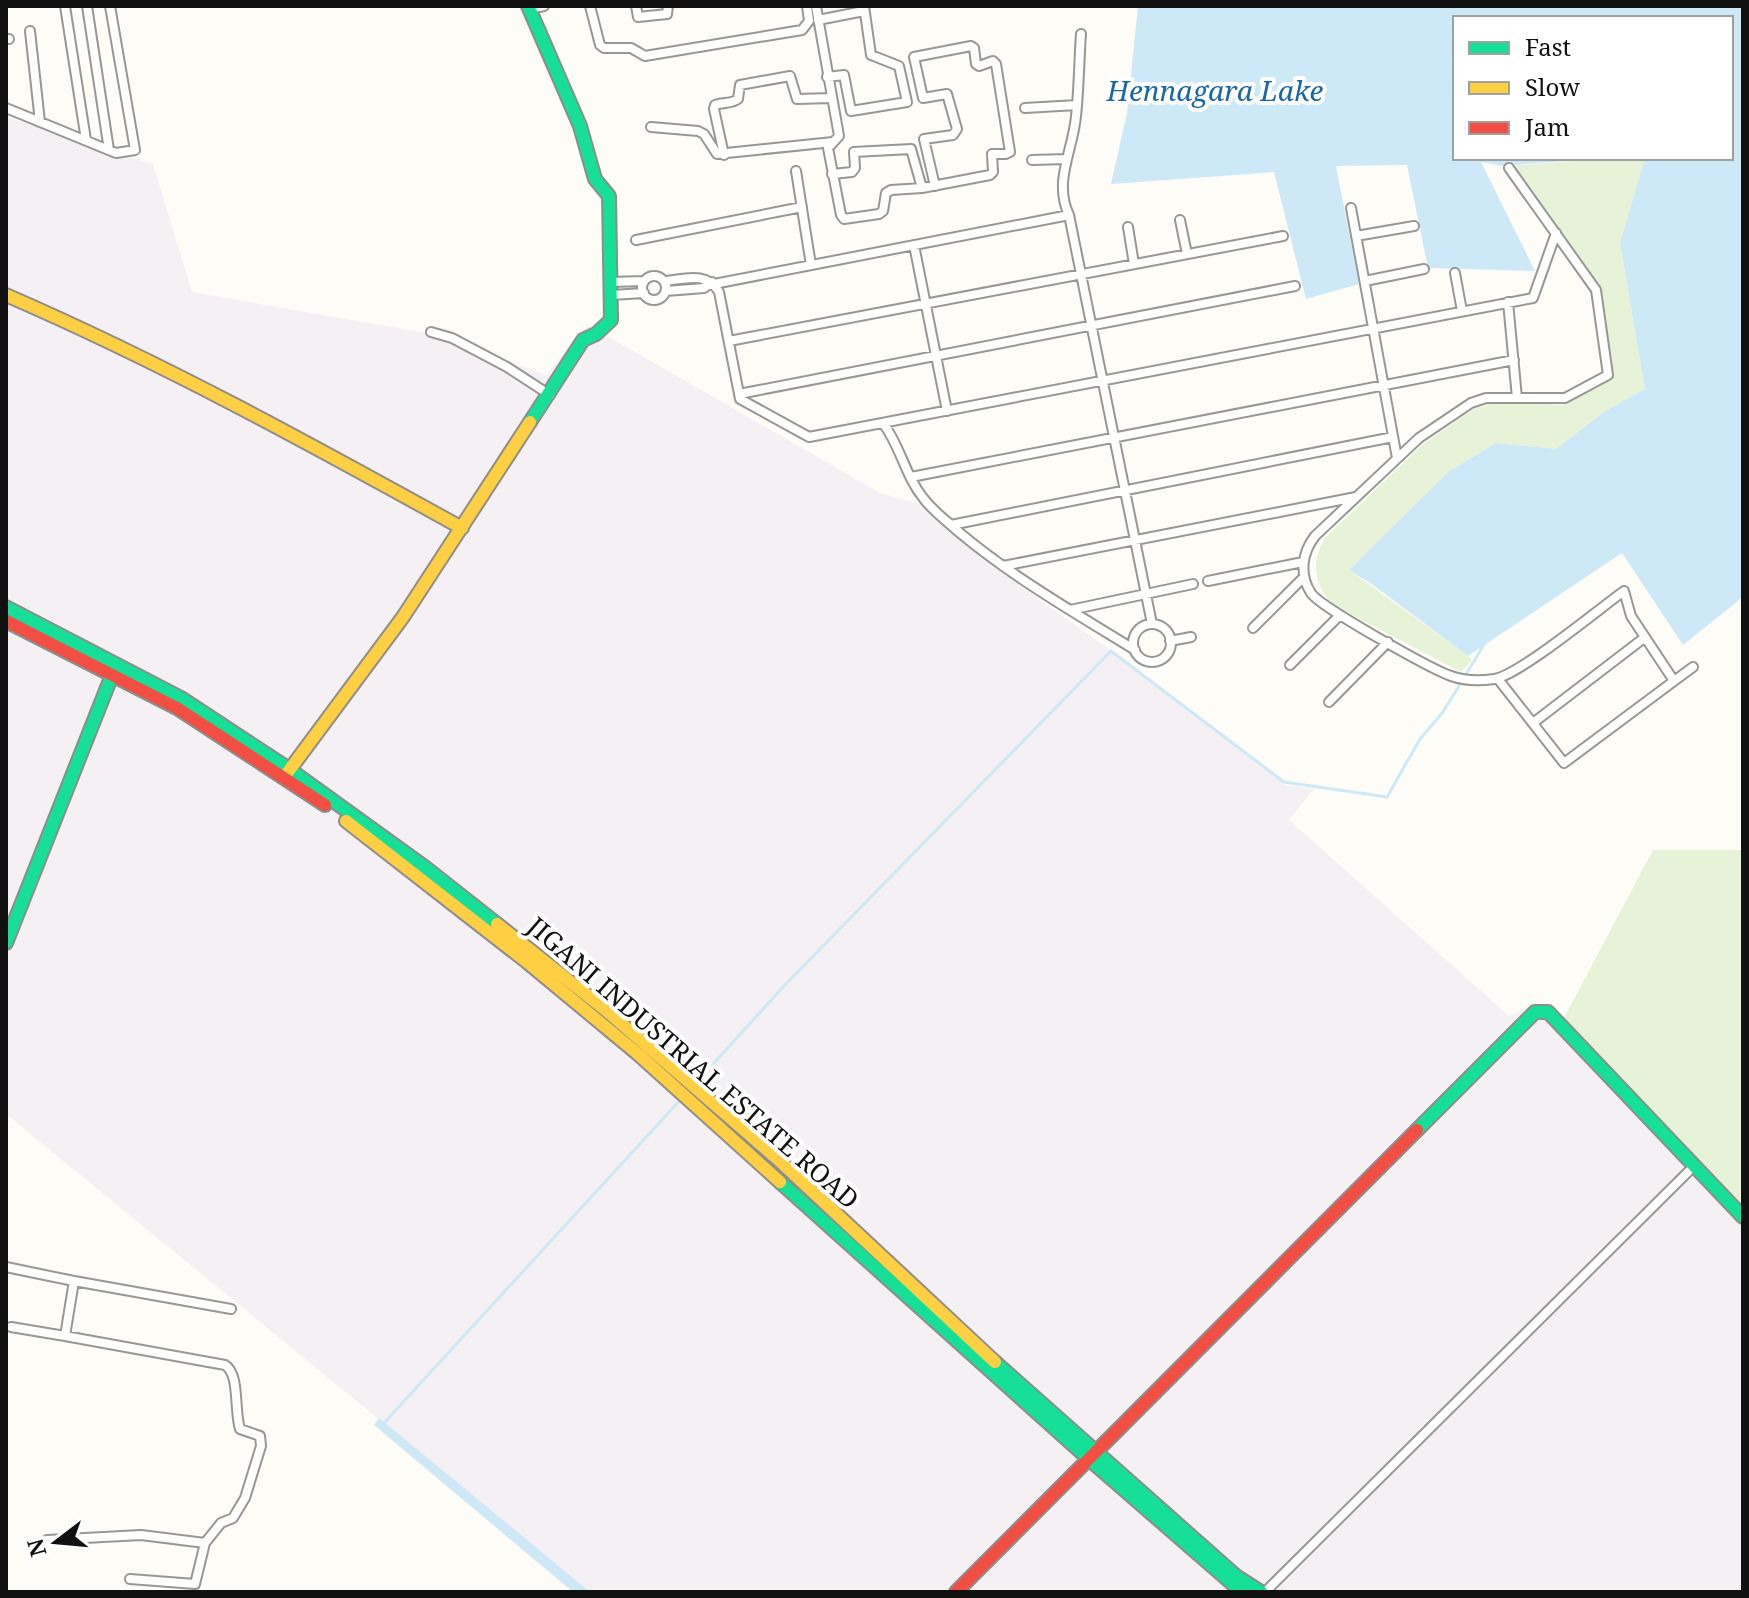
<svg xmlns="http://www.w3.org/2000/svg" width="1749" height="1598" font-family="'Noto Serif',serif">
<rect width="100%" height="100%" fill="#fdfcf7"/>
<!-- industrial -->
<path fill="#f5f0f3" d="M 6,117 L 153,164 L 192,292 L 437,335 L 546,375 L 588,325 L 880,493 L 920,504 L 988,563 L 1106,647 L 1286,785 L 1314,789 L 1289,820 L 1509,1016 L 1535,1004 L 1564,1018 L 1743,1203 L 1743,1592 L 590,1592 L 6,1114 Z"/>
<!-- green -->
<path fill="#e7f3d7" d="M 1606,158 L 1645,158 L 1620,243 L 1645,389 L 1605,411 L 1556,449 L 1496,443 L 1448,472 L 1349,570 L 1468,656 L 1472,660 L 1461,672 L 1335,606 C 1313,587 1310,559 1327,536 L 1422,445 L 1474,409 L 1497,402 L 1562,405 L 1611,376 L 1599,291 L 1511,166 Z
M 1653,850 L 1743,850 L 1742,1205 L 1564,1018 Z"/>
<!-- water -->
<path fill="#cde8f7" d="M 1138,6 L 1743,6 L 1743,597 L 1683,645 L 1622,553 L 1468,656 L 1373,585 L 1349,570 L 1448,472 L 1496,443 L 1556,449 L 1605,411 L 1645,389 L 1620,243 L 1645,158 L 1731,158 L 1731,18 L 1455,18 L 1455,158 L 1606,158 L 1502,166 L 1481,162 L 1535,271 L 1428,268 L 1407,165 L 1336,166 L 1359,284 L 1306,299 L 1274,172 L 1111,184 L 1127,113 Z
M 379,1418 L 389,1426 L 590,1592 L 573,1592 L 374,1425 Z"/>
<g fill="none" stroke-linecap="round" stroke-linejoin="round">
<!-- stream -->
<path stroke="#cde8f7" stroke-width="3" d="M 695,1084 L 783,987 L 1111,651 L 1284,782 L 1387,797 L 1420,739 L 1443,712 L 1485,643
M 384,1423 L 682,1098"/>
<defs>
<path id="street" d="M 65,6 L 86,140
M 87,6 L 109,150
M 590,6 L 600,45 L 604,48 L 631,48 L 645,56 L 802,30 L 809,21 L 807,6
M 636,6 L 638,17 L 667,14 L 668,6
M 816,6 L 839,136 L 828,148 L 841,215 L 844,219 L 879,214 L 883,211 L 886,193 L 891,190 L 922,188 L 911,149 L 854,152 L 855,168 L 852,172 L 832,174
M 529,9 L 544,6
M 818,20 L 864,11
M 30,31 L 40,122
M 6,39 L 9,39
M 827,77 L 844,75 L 851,111 L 907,102 L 899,66 L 871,55 L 864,6
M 6,108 L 116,153 L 135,150 L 110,6
M 1025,108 L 1077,105
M 651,127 L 698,131 L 704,134 L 717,154 L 833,142
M 724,155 L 714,109 L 715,105 C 723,102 732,104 738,99 L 740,85 L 790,76 L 797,99 L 832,98
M 1032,160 L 1067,159
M 796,171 L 811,265
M 922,188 L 990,175 L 993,172 L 992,154 L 1006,154 L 1010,152 L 996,64 L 993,61 L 979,66 L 976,64 L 974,48 L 971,46 L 914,57 L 923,98 L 947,94 L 957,129 L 953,135 L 924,139 L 935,186
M 1351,208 L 1397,458
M 1069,215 C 1053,181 1073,151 1076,116 C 1079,89 1079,61 1081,34
M 1180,220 L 1187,254
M 1128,227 L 1134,264
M 1356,236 L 1414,226
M 636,240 L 802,207
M 914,245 L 947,411
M 1455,273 L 1462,311
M642 288a12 12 0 1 1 24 0a12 12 0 1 1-24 0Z
M 665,281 C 685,279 707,271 719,292 L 740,399 L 809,437 L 1533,298 L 1556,233
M 1365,281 L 1424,269
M 610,282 L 644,281
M 714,284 L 1069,215 L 1152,624
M 666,291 L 704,288 L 712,282
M 611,295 L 644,293
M 1508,302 L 1517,398
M 431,332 L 452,338 L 507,367 L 550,395
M 729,341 L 1283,236
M 739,394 L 1295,286
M 883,423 C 901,447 905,476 924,499 C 934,512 948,522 960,533 C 1014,578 1075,613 1135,650
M 911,477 L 1514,360
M 951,525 L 1393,437
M 1003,566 L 1356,497
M 1208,581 L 1303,562
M 1070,610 L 1193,584
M1133 643a19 19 0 1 1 38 0a19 19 0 1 1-38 0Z
M 1253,628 L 1304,577
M 1170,641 L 1191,637
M 1290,665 L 1340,615
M 1498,679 L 1564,763 L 1674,681 L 1631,616 L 1624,591 C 1599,609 1518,676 1494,679 C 1480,681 1465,681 1451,676 C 1431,669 1320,607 1311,593 C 1299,574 1302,553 1315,536 L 1419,438 L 1471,403 L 1486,398 L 1565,398 L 1608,375 L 1596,290 L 1509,168
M 1674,681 L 1693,667
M 1329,702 L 1388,642
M 1533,723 L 1644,638
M 6,1267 L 74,1281 L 65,1336 L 11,1327
M 74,1281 L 231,1309
M 65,1336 L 225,1365 C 240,1374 234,1411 240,1429 L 260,1436 L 261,1446 L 245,1498 L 233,1518 L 221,1523 L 205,1543 L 195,1584 L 130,1579
M 47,1540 L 141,1535 L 205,1543
M 1265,1592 L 1693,1167"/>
<path id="fast" d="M 528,6 L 580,126 L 595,179 L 609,196 L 611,320 L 596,334 L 583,340 L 530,422
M 6,607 L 181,698 L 289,769 L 426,868 L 497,924
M 6,943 L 114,670
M 1417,1130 L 1535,1012 L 1548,1012 L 1743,1217
M 780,1182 L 1090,1460 L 1242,1592
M 995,1362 L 1236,1576 L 1261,1592"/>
<path id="slow" d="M 6,295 C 163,363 312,445 462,528
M 285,776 L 403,617 L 530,422
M 346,821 L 527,962 L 638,1054 L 780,1182
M 497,924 L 607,1011 L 782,1163 L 995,1362"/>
<path id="jam" d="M 6,621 L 177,708 L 325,805
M 956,1592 L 1417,1130"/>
</defs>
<!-- street casing -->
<use href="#street" stroke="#979795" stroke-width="12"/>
<!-- fast casing -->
<use href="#fast" stroke="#8e8d8b" stroke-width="16"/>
<!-- slow casing -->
<use href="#slow" stroke="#8e8d8b" stroke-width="16"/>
<!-- jam casing -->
<use href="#jam" stroke="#8e8d8b" stroke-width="16"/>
<!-- street -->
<use href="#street" stroke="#fffffe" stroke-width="8"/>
<!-- fast -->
<use href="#fast" stroke="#16e098" stroke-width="12"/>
<!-- slow -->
<use href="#slow" stroke="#ffcf43" stroke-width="12"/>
<!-- jam -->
<use href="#jam" stroke="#f24e42" stroke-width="12"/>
</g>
<g text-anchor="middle" stroke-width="8" stroke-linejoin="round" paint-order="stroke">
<!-- street labels -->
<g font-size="26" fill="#111" stroke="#fff">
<text transform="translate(693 1063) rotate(41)" y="9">JIGANI INDUSTRIAL ESTATE ROAD</text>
</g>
<!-- water labels -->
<g font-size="28" font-style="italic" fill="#1768a6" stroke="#fff">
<text x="1215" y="101">Hennagara Lake</text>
</g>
</g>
<!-- border -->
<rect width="1749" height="1598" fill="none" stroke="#111111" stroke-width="16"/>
<!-- legend -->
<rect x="1453" y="16" width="280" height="144" fill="#ffffff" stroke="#a0a0a0" stroke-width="2"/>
<rect x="1469" y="42" width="40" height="12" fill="#16e098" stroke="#a0a0a0" stroke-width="2"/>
<text x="1525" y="56" font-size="24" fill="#111111">Fast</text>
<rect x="1469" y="82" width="40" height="12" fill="#ffcf43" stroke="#a0a0a0" stroke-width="2"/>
<text x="1525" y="96" font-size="24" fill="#111111">Slow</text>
<rect x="1469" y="122" width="40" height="12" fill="#f24e42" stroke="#a0a0a0" stroke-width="2"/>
<text x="1525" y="136" font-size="24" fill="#111111">Jam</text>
<!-- north arrow -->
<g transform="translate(56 1542) rotate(254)" stroke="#ffffff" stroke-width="6" paint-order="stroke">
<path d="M0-6L14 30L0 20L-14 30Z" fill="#111111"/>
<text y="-12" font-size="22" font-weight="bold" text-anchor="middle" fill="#111111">N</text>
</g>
</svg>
